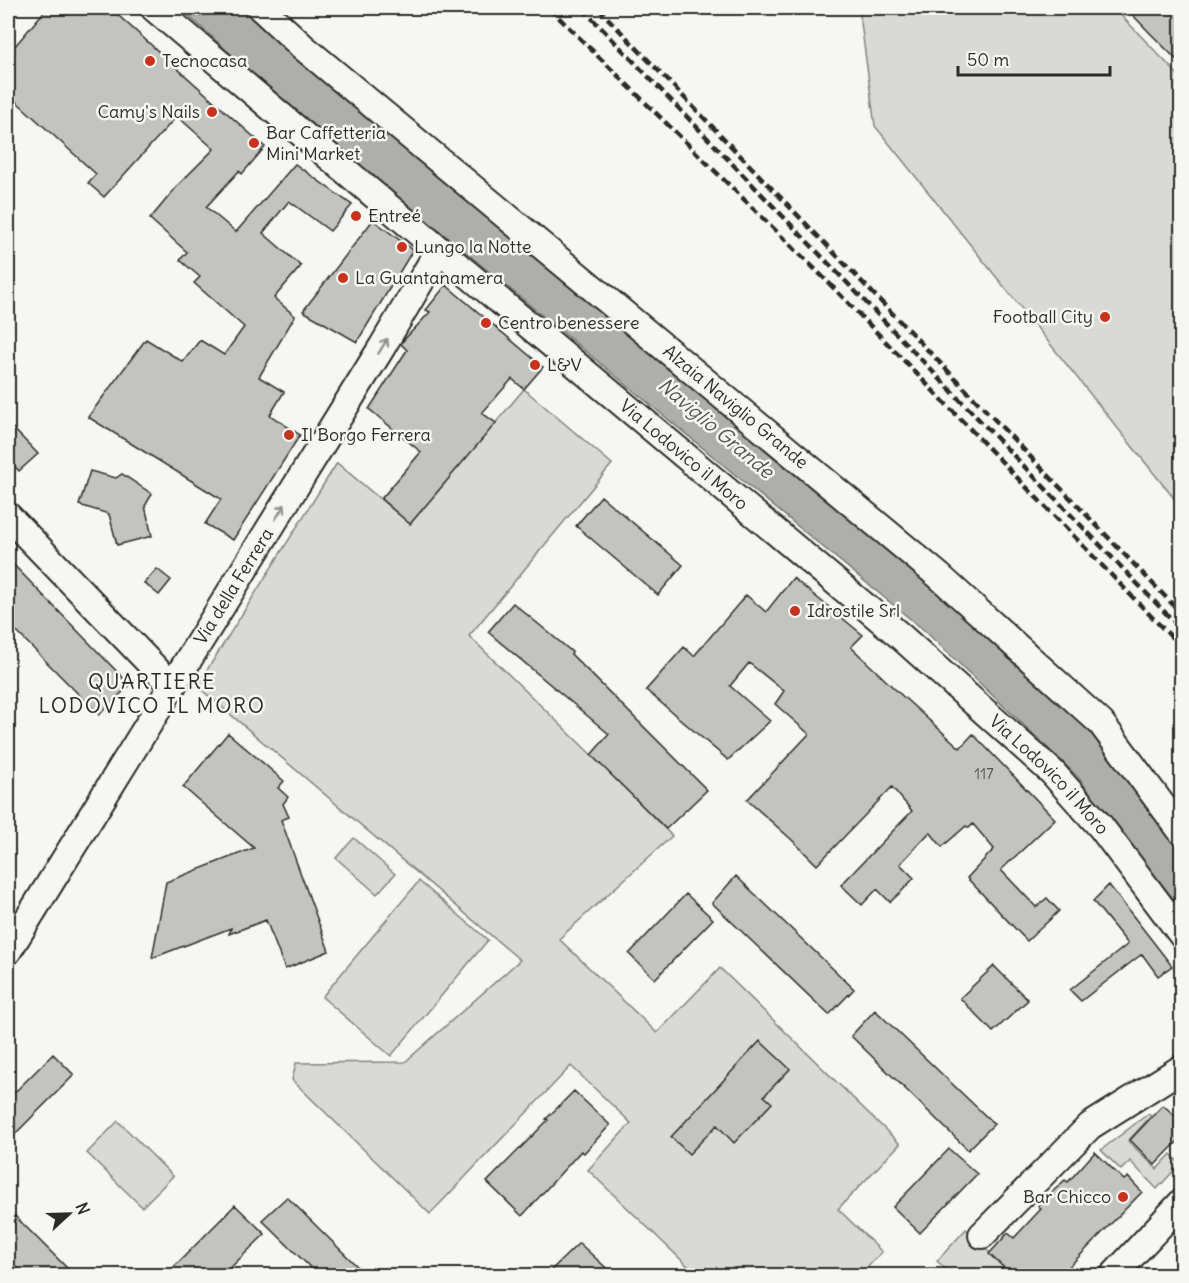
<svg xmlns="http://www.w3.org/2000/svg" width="1189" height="1283" font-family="Delius,sans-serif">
<rect width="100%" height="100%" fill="#f6f6f2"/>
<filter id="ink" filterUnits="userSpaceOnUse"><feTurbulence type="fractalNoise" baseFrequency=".0167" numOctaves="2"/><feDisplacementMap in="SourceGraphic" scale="12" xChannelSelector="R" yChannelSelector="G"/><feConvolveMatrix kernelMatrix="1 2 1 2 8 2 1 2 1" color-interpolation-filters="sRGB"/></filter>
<g filter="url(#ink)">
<!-- green -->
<path fill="#d9d9d5" stroke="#828280" stroke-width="1.5" d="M 859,8 L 1114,8 L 1181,78 L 1181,507 L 875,126 Z
M 524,389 L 612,464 L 469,636 L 605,768 L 672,836 L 559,939 L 657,1033 L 720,968 L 900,1144 L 838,1209 L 882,1252 L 860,1275 L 697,1275 L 588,1170 L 631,1123 L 571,1066 L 430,1214 L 292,1080 L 296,1063 L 405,1062 L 520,960 L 197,686 L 337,463 L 410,524 Z
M 354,838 L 395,874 L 377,894 L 336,858 Z
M 419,881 L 488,940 L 391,1056 L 322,997 Z
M 1148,1114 L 1151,1116 L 1128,1141 L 1157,1169 L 1171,1154 L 1180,1164 L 1157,1189 L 1130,1161 L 1121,1170 L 1101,1150 Z
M 118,1121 L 173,1176 L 142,1207 L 87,1153 Z
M 966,1229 L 1012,1275 L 952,1275 L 937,1261 Z"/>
<!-- water -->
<path fill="#aeaeab" stroke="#7a7a78" stroke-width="1.5" d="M 180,8 L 248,8 L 297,52 L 932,580 L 1093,729 L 1181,849 L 1181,909 L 1077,776 L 926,632 L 293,110 Z"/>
<!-- building -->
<path fill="#c3c3c0" stroke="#2b2b2b" stroke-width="1.5" d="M 47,8 L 110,8 L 265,147 L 242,174 L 239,171 L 206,207 L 236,232 L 295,164 L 352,205 L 330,231 L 289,201 L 263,233 L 301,266 L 274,298 L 295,316 L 259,377 L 284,392 L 270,415 L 300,435 L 233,540 L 205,524 L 221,499 L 88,417 L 146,339 L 183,362 L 200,340 L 224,355 L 244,327 L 194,283 L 200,277 L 180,260 L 187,252 L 150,219 L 179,184 L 214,149 L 177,116 L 104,197 L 88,183 L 96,174 L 8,94 L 8,39 L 15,46 Z
M 1126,8 L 1182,8 L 1182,65 L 1149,32 Z
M 373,220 L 413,250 L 357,342 L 303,311 Z
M 446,285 L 543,367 L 524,389 L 512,379 L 482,413 L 496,423 L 410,524 L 381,499 L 421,452 L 369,409 L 407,350 L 401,344 L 402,342 L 430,312 L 426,310 Z
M 8,423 L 38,454 L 19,471 L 8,459 Z
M 90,471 L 116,478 L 122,474 L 152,494 L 145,506 L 152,536 L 117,545 L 109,514 L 79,505 Z
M 601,496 L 683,565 L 658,595 L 576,526 Z
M 8,559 L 130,685 L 99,715 L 8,623 Z
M 157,569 L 171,580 L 159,595 L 144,583 Z
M 793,578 L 863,635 L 851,647 L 898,692 L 960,748 L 973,734 L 1055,819 L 1001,870 L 1036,907 L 1047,898 L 1059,911 L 1027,941 L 967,878 L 994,849 L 973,824 L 969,828 L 966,826 L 942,847 L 930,832 L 900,864 L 914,878 L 901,892 L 890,902 L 877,889 L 862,905 L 841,885 L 912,811 L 892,787 L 817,865 L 792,840 L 747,800 L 809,734 L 775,704 L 784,691 L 749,663 L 730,686 L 770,721 L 728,760 L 646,690 L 684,647 L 694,656 L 746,595 L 766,612 Z
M 513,603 L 572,652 L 571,654 L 707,790 L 666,829 L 591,755 L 609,734 L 488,632 Z
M 228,733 L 284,781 L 278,788 L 288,797 L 283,804 L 289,817 L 281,820 L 329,951 L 285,969 L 266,920 L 229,934 L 231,928 L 152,958 L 166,882 L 254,848 L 183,787 Z
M 736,876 L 854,989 L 829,1015 L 712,903 Z
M 1109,885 L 1172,966 L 1158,976 L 1142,954 L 1081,1001 L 1070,990 L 1128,944 L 1093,901 Z
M 686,894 L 713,919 L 655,979 L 629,954 Z
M 994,966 L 1028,1000 L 993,1032 L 960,998 Z
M 875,1010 L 994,1124 L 968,1150 L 851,1036 Z
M 760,1041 L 790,1069 L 764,1096 L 772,1103 L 734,1143 L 717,1125 L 689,1154 L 671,1137 Z
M 53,1054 L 74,1075 L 8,1141 L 8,1099 Z
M 574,1091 L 610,1125 L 584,1153 L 581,1151 L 522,1216 L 487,1182 L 548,1120 L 546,1119 Z
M 1163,1105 L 1182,1122 L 1182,1137 L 1155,1165 L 1130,1140 Z
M 949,1149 L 977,1174 L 920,1233 L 893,1207 Z
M 1095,1152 L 1124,1180 L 1128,1177 L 1142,1192 L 1061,1275 L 1012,1275 L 989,1254 L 1008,1233 L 1014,1238 L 1041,1209 L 1038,1205 L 1065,1180 L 1068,1182 Z
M 287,1197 L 366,1275 L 318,1275 L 262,1220 Z
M 235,1205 L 265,1234 L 223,1275 L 166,1275 Z
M 8,1209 L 74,1275 L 24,1275 L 8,1259 Z
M 579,1243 L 614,1275 L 546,1275 Z"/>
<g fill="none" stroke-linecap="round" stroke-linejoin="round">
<defs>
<g id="minor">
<path id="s1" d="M 154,8 L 439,250 L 898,634 L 1052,772 L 1101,827 L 1182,935"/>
<path id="s2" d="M 261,8 L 303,47 L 939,576 L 1101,723 L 1182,832"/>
<path d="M 8,516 L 172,686"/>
<path id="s3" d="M 8,951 L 382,347 L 439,250"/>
<path d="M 982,1235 L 1090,1126 L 1182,1068"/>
<path d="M 1113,1276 L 1182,1202"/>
</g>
</defs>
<!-- minor casing -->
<use href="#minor" stroke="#2b2b2b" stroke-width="30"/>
<!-- minor -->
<use href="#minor" stroke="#f6f6f2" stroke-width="26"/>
<!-- rail -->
<path stroke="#2b2b2b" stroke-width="4.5" stroke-dasharray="9 4.5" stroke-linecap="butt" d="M 549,8 L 825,279 L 1182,648
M 582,8 L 1182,630
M 598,8 L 1182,614"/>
</g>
<!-- one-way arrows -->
<defs><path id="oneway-shaft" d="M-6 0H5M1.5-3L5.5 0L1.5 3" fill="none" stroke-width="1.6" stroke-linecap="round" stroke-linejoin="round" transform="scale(1.5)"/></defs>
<g stroke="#90908e">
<use href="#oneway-shaft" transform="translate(383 346) rotate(-59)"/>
<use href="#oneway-shaft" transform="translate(280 512) rotate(-58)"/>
</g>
</g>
<!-- markers -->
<g fill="#c8321e" stroke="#f6f6f2" stroke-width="2">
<circle cx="150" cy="61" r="6"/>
<circle cx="212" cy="112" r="6"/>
<circle cx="254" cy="143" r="6"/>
<circle cx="356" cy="216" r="6"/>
<circle cx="402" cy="247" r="6"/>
<circle cx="343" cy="278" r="6"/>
<circle cx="1105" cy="317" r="6"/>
<circle cx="486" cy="323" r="6"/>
<circle cx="535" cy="365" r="6"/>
<circle cx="289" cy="435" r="6"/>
<circle cx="795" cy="611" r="6"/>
<circle cx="1123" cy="1197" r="6"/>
</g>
<g text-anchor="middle" stroke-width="5" stroke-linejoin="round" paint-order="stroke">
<!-- number labels -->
<g font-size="15" fill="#515150">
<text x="984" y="779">117</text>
</g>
<!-- poi labels -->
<g font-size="18" fill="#2b2b2b" stroke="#f6f6f2" text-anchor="start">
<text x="162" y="67">Tecnocasa</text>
<text x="200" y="118" text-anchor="end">Camy's Nails</text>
<text x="266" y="139">Bar Caffetteria<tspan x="266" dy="21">Mini Market</tspan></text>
<text x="368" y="222">Entreé</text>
<text x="414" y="253">Lungo la Notte</text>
<text x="355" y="284">La Guantanamera</text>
<text x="1093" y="323" text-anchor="end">Football City</text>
<text x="498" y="329">Centro benessere</text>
<text x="547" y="371">L&amp;V</text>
<text x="301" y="441">Il Borgo Ferrera</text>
<text x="807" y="617">Idrostile Srl</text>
<text x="1111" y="1203" text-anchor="end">Bar Chicco</text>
</g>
<!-- street labels -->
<g font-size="18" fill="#2b2b2b" stroke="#f6f6f2">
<text dy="6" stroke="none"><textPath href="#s2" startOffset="620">Alzaia Naviglio Grande</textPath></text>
<text dy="6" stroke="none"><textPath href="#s1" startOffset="693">Via Lodovico il Moro</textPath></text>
<text dy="6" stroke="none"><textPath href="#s3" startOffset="429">Via della Ferrera</textPath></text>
<text dy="6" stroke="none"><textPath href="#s1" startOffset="1179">Via Lodovico il Moro</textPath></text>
</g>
<!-- water labels -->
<g font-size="20" font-style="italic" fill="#525251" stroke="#f6f6f2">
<text transform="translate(716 428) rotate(40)" y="7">Naviglio Grande</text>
</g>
<!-- quarter labels -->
<g font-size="21" letter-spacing="1.5" fill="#2b2b2b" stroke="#f6f6f2">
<text x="152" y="689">QUARTIERE<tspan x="152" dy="24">LODOVICO IL MORO</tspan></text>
</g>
</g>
<!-- margin -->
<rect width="1189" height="1283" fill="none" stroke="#f6f6f2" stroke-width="30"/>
<rect x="15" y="15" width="1159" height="1253" fill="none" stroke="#2b2b2b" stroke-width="2" filter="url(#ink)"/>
<!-- north arrow -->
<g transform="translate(69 1214) rotate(68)" stroke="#f6f6f2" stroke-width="4.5" paint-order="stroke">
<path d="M0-4.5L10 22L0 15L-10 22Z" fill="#2b2b2b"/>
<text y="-9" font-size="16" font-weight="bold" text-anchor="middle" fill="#2b2b2b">N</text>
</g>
<!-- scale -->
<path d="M958 66v9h152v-9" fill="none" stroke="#2b2b2b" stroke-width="3"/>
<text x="967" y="66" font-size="18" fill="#2b2b2b" stroke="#f6f6f2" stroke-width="4.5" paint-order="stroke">50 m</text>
</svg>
